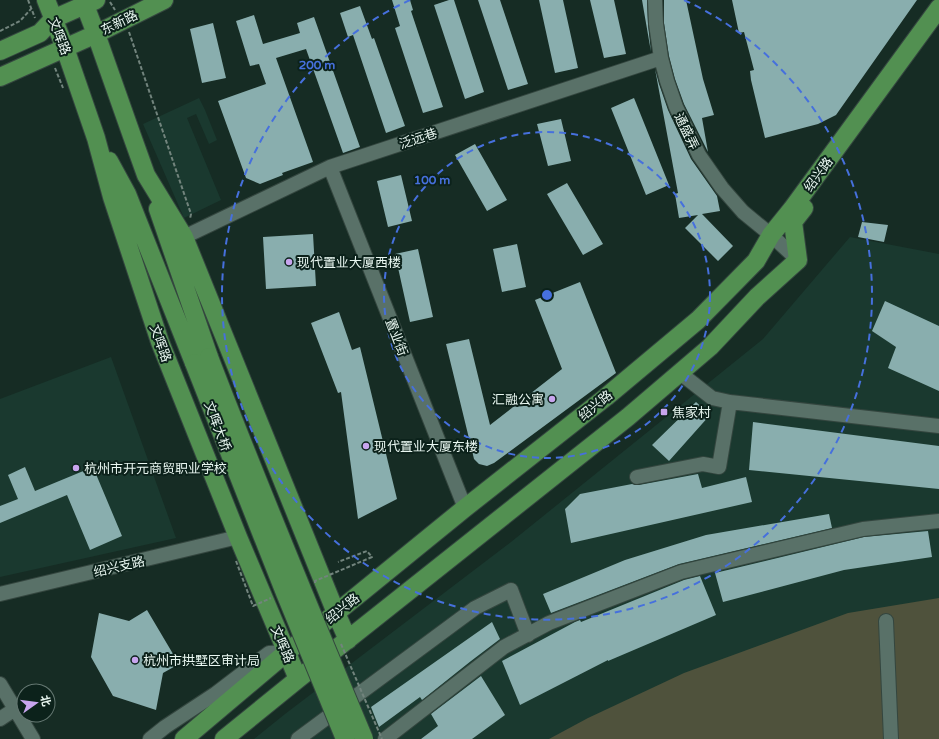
<svg xmlns="http://www.w3.org/2000/svg" width="939" height="739" font-family="'Varela Round','Noto Sans SC',sans-serif">
<rect width="100%" height="100%" fill="#162c24"/>
<!-- built -->
<path fill="#1a392f" d="M 199,98 L 205,110 L 217,140 L 209,144 L 196,114 L 187,118 L 221,200 L 184,218 L 143,124 Z
M 850,237 L 939,254 L 939,739 L 254,739 L 285,714 L 511,542 L 763,339 Z
M 111,357 L 176,538 L 0,577 L 0,399 Z"/>
<!-- green -->
<path fill="#4f523c" d="M 939,598 L 939,739 L 549,739 L 588,718 L 684,673 L 848,613 Z"/>
<!-- building -->
<path fill="#89aeae" d="M 392,0 L 410,0 L 413,10 L 411,11 L 443,107 L 423,113 L 395,28 L 400,26 Z
M 449,0 L 454,0 L 484,92 L 465,99 L 434,5 Z
M 478,0 L 500,0 L 528,84 L 508,90 Z
M 539,0 L 563,0 L 578,68 L 555,73 Z
M 590,0 L 614,0 L 626,54 L 604,58 Z
M 642,0 L 647,0 L 648,24 L 651,52 Z
M 664,0 L 686,0 L 703,79 L 714,115 L 702,118 L 708,152 L 684,104 L 675,79 L 669,56 L 664,23 Z
M 732,0 L 917,0 L 836,115 L 818,124 L 765,138 L 751,80 L 750,71 L 754,70 L 744,32 L 739,33 Z
M 360,6 L 372,39 L 374,38 L 405,126 L 386,133 L 353,35 L 348,37 L 340,13 Z
M 254,15 L 263,44 L 300,33 L 297,23 L 314,17 L 360,147 L 343,153 L 306,49 L 276,58 L 313,162 L 282,173 L 283,175 L 260,184 L 246,178 L 218,101 L 266,84 L 259,64 L 250,66 L 236,21 Z
M 213,23 L 226,78 L 202,83 L 190,29 Z
M 655,69 L 659,84 L 668,110 L 691,159 L 717,196 L 720,211 L 702,214 L 733,246 L 718,261 L 685,228 L 698,215 L 679,218 L 675,194 L 678,193 Z
M 634,98 L 669,185 L 646,195 L 611,108 Z
M 561,119 L 571,161 L 548,166 L 537,124 Z
M 475,144 L 507,200 L 487,211 L 455,155 Z
M 401,175 L 412,221 L 388,227 L 377,181 Z
M 567,183 L 603,244 L 583,255 L 547,194 Z
M 862,222 L 888,225 L 884,242 L 858,237 Z
M 313,234 L 316,286 L 266,289 L 263,237 Z
M 517,244 L 526,287 L 502,292 L 493,249 Z
M 418,249 L 433,317 L 410,322 L 395,254 Z
M 580,282 L 616,373 L 494,463 L 487,466 L 479,464 L 474,459 L 446,344 L 469,339 L 490,425 L 562,369 L 535,300 Z
M 885,301 L 939,326 L 939,391 L 888,368 L 896,347 L 872,331 Z
M 339,312 L 352,350 L 360,347 L 397,499 L 358,519 L 341,392 L 338,393 L 311,323 Z
M 696,402 L 710,415 L 669,461 L 652,445 Z
M 753,422 L 939,446 L 939,489 L 749,470 Z
M 25,467 L 35,491 L 93,467 L 122,536 L 90,550 L 67,495 L 0,523 L 0,506 L 18,499 L 8,475 Z
M 698,474 L 702,488 L 746,477 L 752,502 L 571,543 L 565,509 L 580,494 L 632,484 L 635,485 L 639,485 Z
M 829,514 L 832,528 L 679,564 L 551,613 L 543,594 L 625,560 L 706,535 Z
M 928,531 L 932,557 L 844,570 L 723,602 L 715,573 L 864,537 Z
M 700,576 L 716,615 L 608,661 L 608,660 L 520,705 L 502,661 L 575,622 L 580,620 L 581,622 L 684,580 Z
M 147,610 L 179,664 L 163,673 L 156,710 L 113,696 L 91,657 L 99,613 L 129,621 Z
M 492,622 L 500,639 L 471,661 L 422,700 L 420,697 L 379,727 L 371,707 Z
M 481,676 L 505,715 L 472,739 L 421,739 L 438,726 L 431,714 Z"/>
<g fill="none" stroke-linecap="round" stroke-linejoin="round">
<defs>
<path id="minor" d="M 655,0 L 656,24 L 661,58 L 667,81 L 676,107 L 699,155 L 722,188 L 743,212 L 771,235 L 798,260
M 330,167 L 465,508
M 184,237 L 330,167 L 661,58
M 680,373 L 712,398 L 730,402 L 939,426
M 637,477 L 703,464 L 719,467 L 730,402
M 0,594 L 238,537
M 886,621 L 891,739
M 0,684 L 33,739
M 0,719 L 15,709
M 150,739 L 165,727 L 215,694 L 269,653 L 287,652
M 298,739 L 475,608 L 511,590 L 528,635
M 385,739 L 504,647 L 549,623 L 681,572 L 863,529 L 939,521"/>
<path id="major" d="M 46,0 L 65,48 L 96,138 L 112,197 L 160,342 L 238,537 L 298,679
M 83,0 L 96,34 L 132,136 L 146,175 L 184,237 L 336,613 L 348,640
M 0,51 L 40,33 L 53,19 L 96,0
M 0,77 L 96,34 L 164,0
M 109,161 L 127,194 L 194,363
M 158,209 L 209,357
M 184,739 L 287,652 L 336,613 L 465,508 L 606,397 L 698,320 L 756,261 L 771,235 L 792,209 L 939,8
M 224,739 L 298,679 L 628,417 L 710,347 L 757,297 L 798,260 L 793,222 L 804,208"/>
</defs>
<!-- minor casing -->
<use href="#minor" stroke="#34463f" stroke-width="16"/>
<!-- major casing -->
<use href="#major" stroke="#34463f" stroke-width="20"/>
<!-- path -->
<path stroke="#72847d" stroke-width="2" stroke-dasharray="4 2" stroke-linecap="butt" d="M 28,0 L 35,18
M 110,2 L 115,10
M 0,31 L 20,21 L 31,9
M 129,32 L 191,214 L 190,219
M 55,68 L 63,88"/>
<!-- minor -->
<use href="#minor" stroke="#597168" stroke-width="14"/>
<!-- major -->
<use href="#major" stroke="#529051" stroke-width="18"/>
<defs>
<path id="major-bridge" d="M 209,357 C 258,485 311,612 364,739
M 194,363 L 285,593 L 345,739"/>
</defs>
<!-- major-bridge casing -->
<use href="#major-bridge" stroke="#34463f" stroke-width="20" stroke-linecap="butt"/>
<!-- path-bridge -->
<path stroke="#72847d" stroke-width="2" stroke-dasharray="4 2" stroke-linecap="butt" d="M 236,561 L 253,606 L 271,598
M 315,583 L 315,581 L 372,557 L 367,551 L 338,562
M 341,644 L 382,739"/>
<!-- major-bridge -->
<use href="#major-bridge" stroke="#529051" stroke-width="18"/>
</g>
<!-- distance rings -->
<g fill="none" stroke="#4670dd" stroke-width="2" stroke-dasharray="7 5">
<circle cx="547" cy="295" r="163"/>
<path d="M684 0A325 325 0 1 1 410 0"/>
</g>
<!-- markers -->
<g fill="#c8a5ee" stroke="#0c221b" stroke-width="1.5">
<circle cx="289" cy="262" r="4"/>
<circle cx="552" cy="399" r="4"/>
<rect x="660" y="408" width="8" height="8" rx="2"/>
<circle cx="366" cy="446" r="4"/>
<circle cx="76" cy="468" r="4"/>
<circle cx="135" cy="660" r="4"/>
</g>
<g text-anchor="middle" stroke-width="4" stroke-linejoin="round" paint-order="stroke">
<!-- street labels -->
<g font-size="13" fill="#e9f7f1" stroke="#0c221b">
<text transform="translate(119 22) rotate(-26)" y="5">东新路</text>
<text transform="translate(60 36) rotate(69)" y="5">文晖路</text>
<text transform="translate(687 131) rotate(64)" y="5">通盛弄</text>
<text transform="translate(418 138) rotate(-18)" y="5">泛远巷</text>
<text transform="translate(818 174) rotate(-54)" y="5">绍兴路</text>
<text transform="translate(397 337) rotate(69)" y="5">置业街</text>
<text transform="translate(161 343) rotate(70)" y="5">文晖路</text>
<text transform="translate(595 405) rotate(-39)" y="5">绍兴路</text>
<text transform="translate(218 426) rotate(69)" y="5">文晖大桥</text>
<text transform="translate(119 566) rotate(-13)" y="5">绍兴支路</text>
<text transform="translate(342 608) rotate(-39)" y="5">绍兴路</text>
<text transform="translate(283 644) rotate(67)" y="5">文晖路</text>
</g>
<!-- poi labels -->
<g font-size="13" fill="#e9f7f1" stroke="#0c221b" text-anchor="start">
<text x="297" y="267">现代置业大厦西楼</text>
<text x="544" y="404" text-anchor="end">汇融公寓</text>
<text x="672" y="417">焦家村</text>
<text x="374" y="451">现代置业大厦东楼</text>
<text x="84" y="473">杭州市开元商贸职业学校</text>
<text x="143" y="665">杭州市拱墅区审计局</text>
</g>
</g>
<circle cx="547" cy="295" r="6" fill="#4670dd" stroke="#0c221b" stroke-width="2"/>
<g font-size="12" text-anchor="middle" font-weight="bold" fill="#4670dd" stroke="#0c221b" stroke-width="4" stroke-linejoin="round" paint-order="stroke">
<text x="317" y="69">200 m</text>
<text x="432" y="184">100 m</text>
</g>
<!-- north arrow -->
<g transform="translate(36 703) rotate(76)"><circle r="19" fill="#0c221b" stroke="#647771"/>
<path d="M0-3L7 15L0 10L-7 15Z" fill="#c8a5ee"/>
<text y="-6" font-size="11" font-weight="bold" text-anchor="middle" fill="#e9f7f1">北</text>
</g>
</svg>
